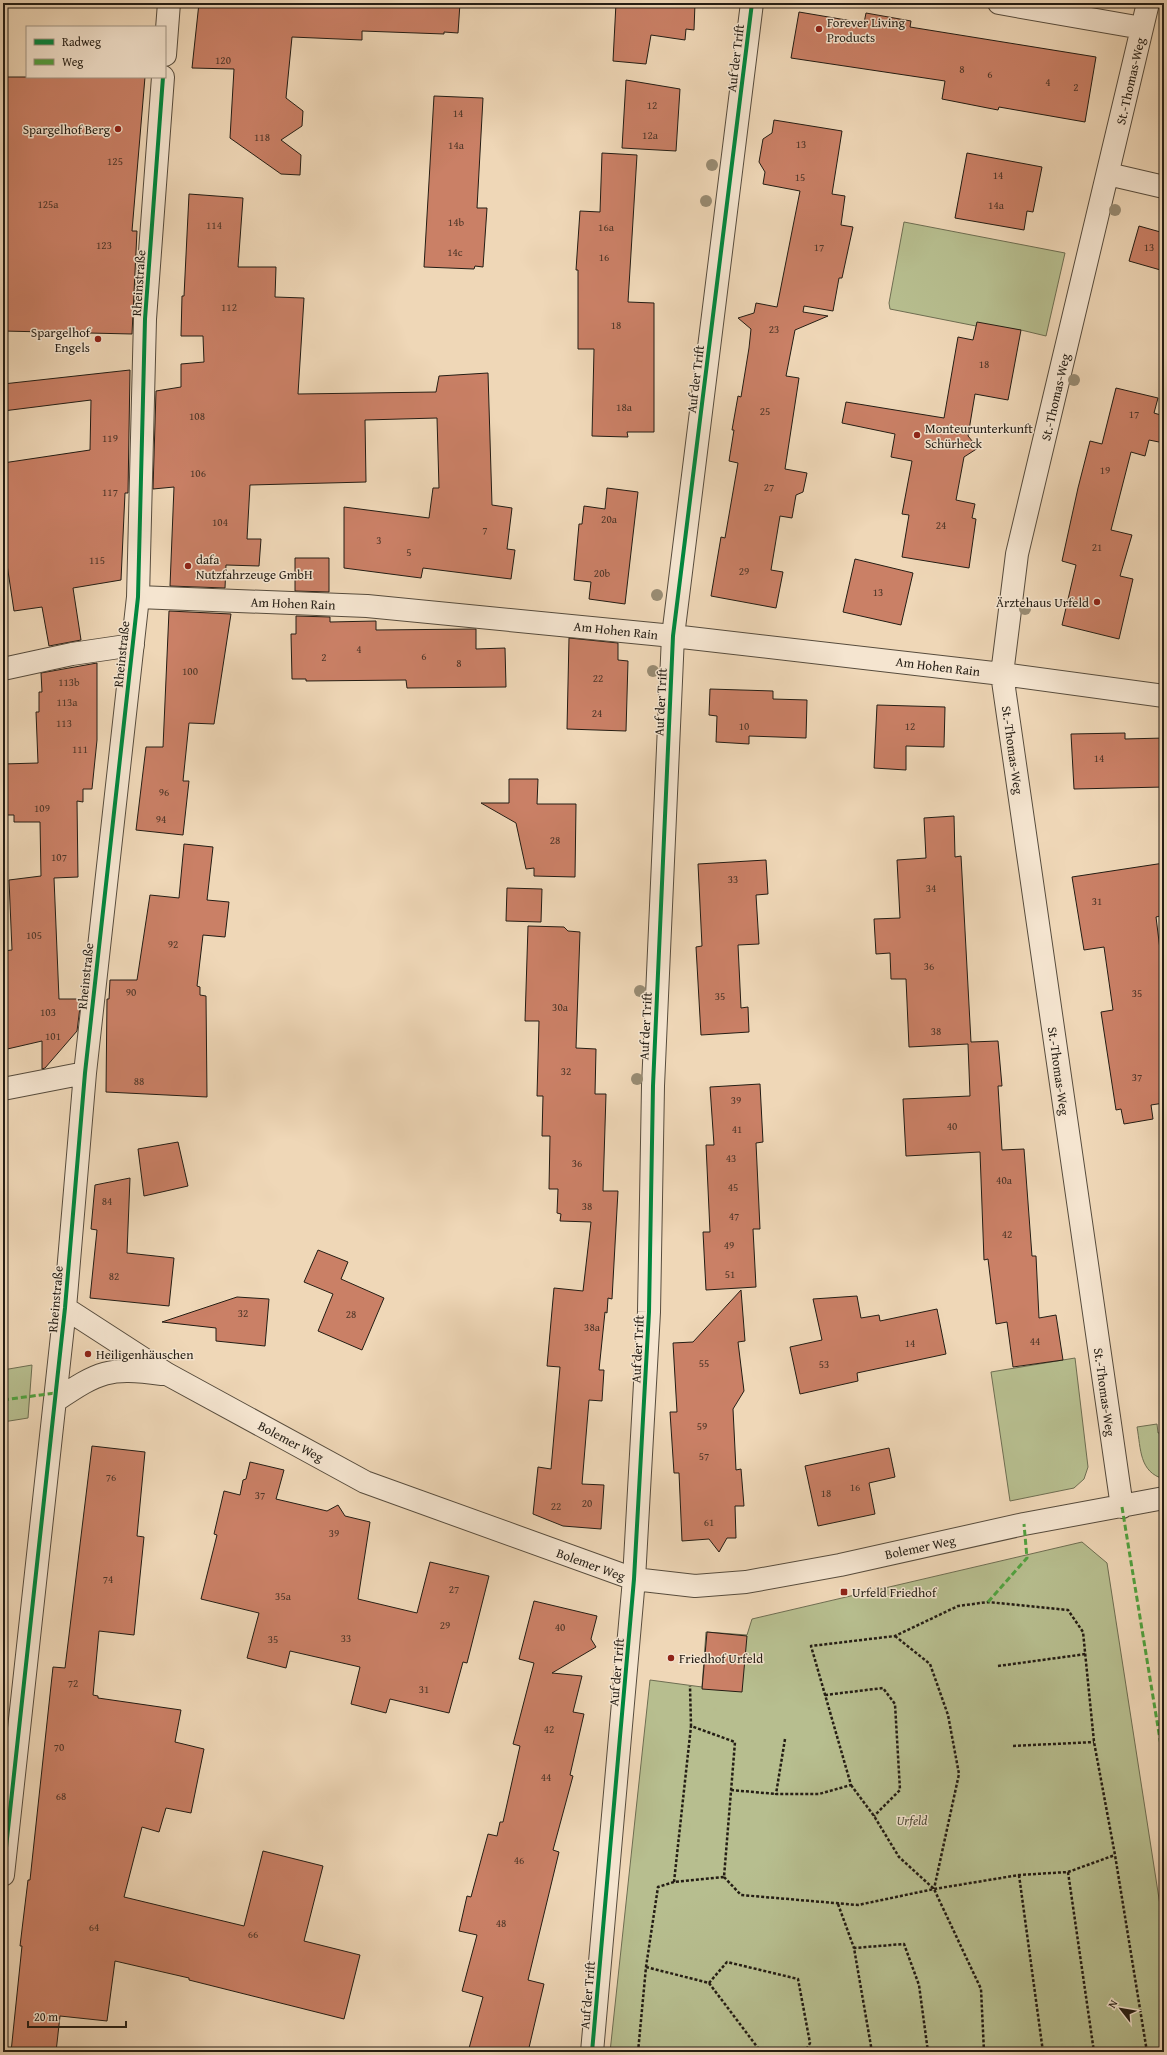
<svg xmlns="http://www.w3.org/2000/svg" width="1167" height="2055" font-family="'Gentium Book Plus',serif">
<rect width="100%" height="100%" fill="#efd7b7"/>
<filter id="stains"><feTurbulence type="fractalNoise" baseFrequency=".005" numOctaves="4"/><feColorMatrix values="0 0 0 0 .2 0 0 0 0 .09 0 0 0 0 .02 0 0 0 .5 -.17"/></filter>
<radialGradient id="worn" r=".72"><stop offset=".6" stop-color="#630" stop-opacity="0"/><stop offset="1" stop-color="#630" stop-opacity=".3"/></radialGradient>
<!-- green -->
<path fill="#b7be8f" stroke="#6e6e52" d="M 904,222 L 1065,253 L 1046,336 L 1021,330 L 976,326 L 890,309 L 889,303 Z
M 1075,1358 L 1088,1467 L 1084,1479 L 1074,1488 L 1010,1501 L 991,1372 Z
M 32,1365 L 28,1418 L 3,1422 L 3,1370 Z
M 1157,1424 L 1158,1433 L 1164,1432 L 1164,1479 C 1139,1472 1141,1449 1137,1427 Z
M 1082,1542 L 1107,1563 L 1164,1931 L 1164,2052 L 610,2052 L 650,1680 L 702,1687 L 706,1632 L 747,1635 L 752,1619 Z"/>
<!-- building -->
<path fill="#ca8066" stroke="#241d14" d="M 199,3 L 460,3 L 458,33 L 444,32 L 444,34 L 362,31 L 362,40 L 292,37 L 286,98 L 303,111 L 302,126 L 281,140 L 301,155 L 300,175 L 281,174 L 230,138 L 234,69 L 192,68 Z
M 616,3 L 695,3 L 694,30 L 686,29 L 685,40 L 651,35 L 646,64 L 613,61 Z
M 799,12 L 864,23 L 866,13 L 911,21 L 910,27 L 1096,57 L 1085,122 L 999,107 L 998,110 L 942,99 L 945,81 L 791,58 Z
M 3,77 L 145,77 L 132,231 L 137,231 L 132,334 L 3,331 Z
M 626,80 L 680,89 L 676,151 L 622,148 Z
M 434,96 L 483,98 L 477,208 L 487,208 L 483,267 L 475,266 L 474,269 L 424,267 Z
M 774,120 L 842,131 L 832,194 L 845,196 L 841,225 L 853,227 L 842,278 L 839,278 L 833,311 L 804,306 L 803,312 L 828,316 L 795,330 L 786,376 L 799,378 L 785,469 L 807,473 L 803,492 L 796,495 L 792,518 L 780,516 L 771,570 L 783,572 L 776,608 L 711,596 L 721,537 L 725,538 L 738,463 L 729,461 L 734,430 L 732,430 L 738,396 L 741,397 L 749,348 L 751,329 L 738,318 L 754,313 L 756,303 L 777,307 L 800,191 L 763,184 L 765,172 L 759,162 L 763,139 L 772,133 Z
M 602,153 L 637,155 L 628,302 L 654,303 L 654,432 L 627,432 L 628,437 L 592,436 L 594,349 L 578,349 L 578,270 L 576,270 L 580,211 L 600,212 Z
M 967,153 L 1042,167 L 1033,212 L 1027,211 L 1024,230 L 955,218 Z
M 189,194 L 243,198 L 238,267 L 276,267 L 275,297 L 304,298 L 298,394 L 436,392 L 439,376 L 488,373 L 492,505 L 512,508 L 507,549 L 515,550 L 511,579 L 423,568 L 421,578 L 344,568 L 344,507 L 429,518 L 433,488 L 439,488 L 437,418 L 365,420 L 366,482 L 250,485 L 247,539 L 261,539 L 259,566 L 226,565 L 225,588 L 170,586 L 174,487 L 153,489 L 156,391 L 181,387 L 181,364 L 204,362 L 203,336 L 181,336 L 182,296 L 184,296 Z
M 1139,226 L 1164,233 L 1164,271 L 1129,261 Z
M 977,322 L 1021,330 L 1008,400 L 975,394 L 968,436 L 978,448 L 964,457 L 956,500 L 975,504 L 972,518 L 976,519 L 969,568 L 902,557 L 909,515 L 902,514 L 912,461 L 891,457 L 895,434 L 842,423 L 846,402 L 944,418 L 958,337 L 973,340 Z
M 130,370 L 128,493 L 125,493 L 121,580 L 73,588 L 81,640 L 49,646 L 42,607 L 14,611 L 5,551 L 3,552 L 3,463 L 90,450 L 91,400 L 3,411 L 3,384 Z
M 1116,388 L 1158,398 L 1154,413 L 1164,416 L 1164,443 L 1149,440 L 1145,456 L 1131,452 L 1111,530 L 1132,535 L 1120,576 L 1133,579 L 1119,639 L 1062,625 L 1076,565 L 1062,561 L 1078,488 L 1090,441 L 1102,444 Z
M 607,488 L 638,492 L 625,604 L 589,599 L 591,582 L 574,580 L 579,524 L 582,524 L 584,506 L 605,509 Z
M 295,558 L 329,558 L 329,592 L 295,591 Z
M 855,559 L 913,573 L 901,625 L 843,612 Z
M 169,611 L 231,614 L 214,724 L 189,723 L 183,781 L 189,781 L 183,835 L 136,830 L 146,747 L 163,747 Z
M 296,616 L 330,617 L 330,622 L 376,621 L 376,630 L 476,629 L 476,649 L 505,648 L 506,687 L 407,688 L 406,680 L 306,681 L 306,679 L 292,679 L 291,634 L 296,634 Z
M 569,638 L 618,643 L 618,660 L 628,661 L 626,731 L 567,729 Z
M 97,663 L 97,740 L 92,789 L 83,789 L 83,802 L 77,801 L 78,877 L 54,878 L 59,999 L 81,999 L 77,1031 L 45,1068 L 42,1069 L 42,1041 L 3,1050 L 3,951 L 12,950 L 9,880 L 41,876 L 40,822 L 14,822 L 14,815 L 3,815 L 3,764 L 38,763 L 36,712 L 39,712 L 39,692 L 42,692 L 41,673 Z
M 710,689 L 773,691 L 773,699 L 807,700 L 806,738 L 749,736 L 749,744 L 716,742 L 717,716 L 709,715 Z
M 877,705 L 945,707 L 944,747 L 906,746 L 906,770 L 874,768 Z
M 1125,733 L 1125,739 L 1164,738 L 1164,787 L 1074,789 L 1071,734 Z
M 509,779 L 538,779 L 537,804 L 576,804 L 575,877 L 534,876 L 534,868 L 526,869 L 516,823 L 481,803 L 509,803 Z
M 954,816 L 955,857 L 961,856 L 971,1042 L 998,1041 L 1002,1086 L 998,1086 L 1002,1150 L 1024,1149 L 1032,1256 L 1036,1256 L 1039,1318 L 1056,1315 L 1063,1360 L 1013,1367 L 1007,1322 L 996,1324 L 988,1259 L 984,1260 L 980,1152 L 906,1156 L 903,1099 L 970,1096 L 968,1044 L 909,1047 L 906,979 L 891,979 L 890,953 L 876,954 L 874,919 L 900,918 L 897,860 L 926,858 L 924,818 Z
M 184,844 L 213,847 L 207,900 L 229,902 L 225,937 L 203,935 L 197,986 L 200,987 L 200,995 L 206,996 L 207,1097 L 106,1092 L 107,999 L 109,999 L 110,980 L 137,980 L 150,895 L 179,898 Z
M 766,860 L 768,894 L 756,895 L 759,944 L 738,945 L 741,1008 L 748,1007 L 749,1032 L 701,1035 L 696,947 L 702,946 L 698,864 Z
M 1164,863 L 1164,915 L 1156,917 L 1164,982 L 1164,1103 L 1151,1105 L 1153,1119 L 1124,1124 L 1121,1109 L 1116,1110 L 1101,1012 L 1113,1010 L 1104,947 L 1084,950 L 1072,877 Z
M 507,888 L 542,889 L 541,922 L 506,921 Z
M 528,926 L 564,927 L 568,931 L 580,932 L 576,1048 L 596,1049 L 595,1094 L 606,1094 L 603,1191 L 618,1191 L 612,1299 L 608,1298 L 607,1313 L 605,1312 L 599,1370 L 604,1370 L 602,1401 L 589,1400 L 582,1484 L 604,1485 L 601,1529 L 563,1526 L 533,1514 L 538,1467 L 551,1469 L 560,1367 L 547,1366 L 554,1288 L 583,1291 L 591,1222 L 560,1221 L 561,1214 L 557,1213 L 558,1189 L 549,1189 L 550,1136 L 542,1136 L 543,1096 L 537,1096 L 539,1021 L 525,1021 Z
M 760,1084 L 763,1142 L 756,1143 L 760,1229 L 753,1229 L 756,1287 L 706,1290 L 703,1232 L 710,1232 L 706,1145 L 714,1145 L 710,1087 Z
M 178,1142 L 188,1186 L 144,1196 L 138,1149 Z
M 130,1178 L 127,1253 L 174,1258 L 169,1306 L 90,1298 L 97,1230 L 91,1229 L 95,1185 Z
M 318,1250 L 348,1262 L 341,1279 L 384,1298 L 362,1350 L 318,1331 L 333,1294 L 304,1282 Z
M 741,1290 L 745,1341 L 738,1342 L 744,1391 L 733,1409 L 736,1470 L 741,1469 L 744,1506 L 735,1506 L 736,1538 L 727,1538 L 719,1552 L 709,1539 L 682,1541 L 679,1473 L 674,1473 L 670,1412 L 677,1412 L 673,1343 L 693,1342 Z
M 857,1296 L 861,1318 L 879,1315 L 880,1321 L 937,1309 L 946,1354 L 857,1373 L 858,1381 L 800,1394 L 790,1347 L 822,1340 L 813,1299 Z
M 237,1297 L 269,1299 L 265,1346 L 216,1341 L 216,1328 L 162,1322 Z
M 92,1446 L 145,1452 L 137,1536 L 144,1537 L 134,1635 L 99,1631 L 93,1695 L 98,1696 L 98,1698 L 181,1710 L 175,1742 L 204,1749 L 191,1813 L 166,1808 L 159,1832 L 142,1827 L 124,1897 L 244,1926 L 263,1851 L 323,1866 L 304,1941 L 360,1955 L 344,2019 L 189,1980 L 189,1978 L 115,1961 L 107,2021 L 60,2016 L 56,2052 L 11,2052 L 22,1946 L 20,1946 L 28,1880 L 30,1880 L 53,1667 L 65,1668 Z
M 889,1448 L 895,1477 L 869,1483 L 875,1514 L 818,1526 L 805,1466 Z
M 250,1462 L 284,1470 L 276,1499 L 327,1511 L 338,1505 L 345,1516 L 370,1522 L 358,1599 L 417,1613 L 430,1562 L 489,1576 L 467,1663 L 463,1662 L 449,1713 L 390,1699 L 386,1713 L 351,1704 L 360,1667 L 290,1651 L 286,1668 L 247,1658 L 259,1613 L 201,1599 L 217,1535 L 214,1534 L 224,1491 L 240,1495 L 243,1480 L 246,1479 Z
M 534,1601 L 597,1616 L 591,1639 L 596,1647 L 552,1673 L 582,1676 L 573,1712 L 584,1714 L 570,1775 L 573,1776 L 553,1850 L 559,1852 L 528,1980 L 544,1984 L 528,2052 L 468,2052 L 483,1997 L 462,1991 L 477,1935 L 459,1931 L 467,1896 L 471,1897 L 488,1834 L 497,1836 L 500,1822 L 503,1822 L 520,1746 L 513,1744 L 534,1663 L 519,1659 Z
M 707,1632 L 747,1636 L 742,1692 L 702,1689 Z"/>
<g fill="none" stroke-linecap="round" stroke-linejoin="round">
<defs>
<path id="minor" d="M 999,3 L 1142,28
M 165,55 L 169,3
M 1108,174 L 1164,187
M 138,597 L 367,606 L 673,636 L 1002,674 L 1164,696
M 3,669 L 72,654 L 133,645
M 3,1089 L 85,1073
M 65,1308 L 167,1374 L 365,1482 L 634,1579 L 695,1586 L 746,1582 L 840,1565 L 1024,1524 L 1164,1498
M 55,1401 C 100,1371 108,1367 162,1374
M 1122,1507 L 1002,674 L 1017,554 L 1148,3
M 3,1875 L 65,1308 L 85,1073 L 138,597 L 145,319 L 163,77
M 592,2052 L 634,1579 L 649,1312 L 653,1086 L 673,636 L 752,3"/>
</defs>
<!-- minor casing -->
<use href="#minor" stroke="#574c3d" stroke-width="24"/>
<!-- path -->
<path stroke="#241d14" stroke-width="2.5" stroke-dasharray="3 2" stroke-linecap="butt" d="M 895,1636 L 930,1664 L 948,1715 L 959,1774 L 934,1889
M 998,1666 L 1086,1654
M 825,1695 L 883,1688 L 895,1704 L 900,1790 L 874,1816
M 785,1739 L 776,1794 L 819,1794 L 851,1785 L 811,1646 L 895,1636 L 958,1606 L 988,1602 L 1068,1610 L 1083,1632 L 1094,1742 L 1115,1855 L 1147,2052
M 1013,1746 L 1094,1742
M 851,1785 L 874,1816 L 899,1857 L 934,1889 L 981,1989 L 984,2052
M 731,1790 L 776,1794
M 1068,1872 L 1094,2052
M 1019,1875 L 1043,2052
M 724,1877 L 741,1895 L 858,1905 L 934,1889 L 1019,1875 L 1068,1872 L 1115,1855
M 674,1882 L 691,1726
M 838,1904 L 854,1948
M 646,1967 L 709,1983 L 727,1962 L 798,1979 L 810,2043 L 805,2052
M 709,1983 L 761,2052
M 638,2052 L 646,1967 L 658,1887 L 674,1882 L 724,1877 L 735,1742 L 691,1726 L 690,1686
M 872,2052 L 854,1948 L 904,1944 L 919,1985 L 928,2052"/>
<!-- minor -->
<use href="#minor" stroke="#f5e5d0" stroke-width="22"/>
<!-- quiet -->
<path stroke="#50a23f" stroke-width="3" stroke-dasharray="6 3" stroke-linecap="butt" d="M 3,1400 L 55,1393
M 1122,1507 L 1164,1764
M 988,1602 L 1027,1558 L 1024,1524"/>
<defs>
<path id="cycleway" d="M 3,1875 L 65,1308 L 85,1073 L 138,597 L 145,319 L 163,77
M 592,2052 L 634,1579 L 649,1312 L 653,1086 L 673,636 L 752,3"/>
</defs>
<!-- cycleway casing -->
<use href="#cycleway" stroke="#f5e5d0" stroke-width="6"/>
<!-- cycleway -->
<use href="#cycleway" stroke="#00873e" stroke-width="4"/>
</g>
<!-- trees -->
<g fill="#988b72">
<circle cx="712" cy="165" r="6"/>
<circle cx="706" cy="201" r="6"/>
<circle cx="1115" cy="210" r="6"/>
<circle cx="1074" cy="380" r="6"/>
<circle cx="657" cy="595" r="6"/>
<circle cx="1025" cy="609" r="6"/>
<circle cx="653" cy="671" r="6"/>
<circle cx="640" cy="991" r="6"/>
<circle cx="637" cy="1079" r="6"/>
</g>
<!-- markers -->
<g fill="#8f2418" stroke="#f5e5d0" stroke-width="1.5">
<circle cx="819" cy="29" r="4"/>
<circle cx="118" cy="129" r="4"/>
<circle cx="98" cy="339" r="4"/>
<circle cx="917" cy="435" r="4"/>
<circle cx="188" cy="566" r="4"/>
<circle cx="1097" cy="602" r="4"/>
<circle cx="88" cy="1354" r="4"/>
<rect x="840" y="1588" width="8" height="8" rx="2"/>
<circle cx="671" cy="1658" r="4"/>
</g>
<g text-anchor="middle" stroke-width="3" stroke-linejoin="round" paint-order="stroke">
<!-- number labels -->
<g font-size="11" fill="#4e3628">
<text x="223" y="64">120</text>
<text x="962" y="73">8</text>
<text x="990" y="78">6</text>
<text x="1048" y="86">4</text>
<text x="1076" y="91">2</text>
<text x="652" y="109">12</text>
<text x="458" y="117">14</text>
<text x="650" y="139">12a</text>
<text x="262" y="141">118</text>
<text x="801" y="148">13</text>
<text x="456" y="149">14a</text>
<text x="115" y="165">125</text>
<text x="998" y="179">14</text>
<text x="800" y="181">15</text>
<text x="48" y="208">125a</text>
<text x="996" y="209">14a</text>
<text x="456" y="226">14b</text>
<text x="214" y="229">114</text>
<text x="606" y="231">16a</text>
<text x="104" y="249">123</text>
<text x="819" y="251">17</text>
<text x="1149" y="251">13</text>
<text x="455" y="256">14c</text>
<text x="604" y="261">16</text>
<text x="229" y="311">112</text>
<text x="616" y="329">18</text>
<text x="774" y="333">23</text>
<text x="984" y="368">18</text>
<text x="624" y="411">18a</text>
<text x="765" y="415">25</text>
<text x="1134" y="418">17</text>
<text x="197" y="420">108</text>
<text x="110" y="442">119</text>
<text x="1105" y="474">19</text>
<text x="198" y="477">106</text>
<text x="769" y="491">27</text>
<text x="110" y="496">117</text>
<text x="609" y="523">20a</text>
<text x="220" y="526">104</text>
<text x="941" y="529">24</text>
<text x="485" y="534">7</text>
<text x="379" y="544">3</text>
<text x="1097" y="551">21</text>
<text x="409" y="556">5</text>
<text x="97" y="564">115</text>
<text x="744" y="575">29</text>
<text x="602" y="577">20b</text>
<text x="878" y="596">13</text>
<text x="359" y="653">4</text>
<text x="424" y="660">6</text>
<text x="324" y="661">2</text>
<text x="459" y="667">8</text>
<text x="190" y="675">100</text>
<text x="598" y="682">22</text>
<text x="69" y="686">113b</text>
<text x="67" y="706">113a</text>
<text x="597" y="717">24</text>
<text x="64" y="727">113</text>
<text x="744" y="730">10</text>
<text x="910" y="730">12</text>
<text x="80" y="753">111</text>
<text x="1099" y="762">14</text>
<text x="164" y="796">96</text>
<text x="42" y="812">109</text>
<text x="161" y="823">94</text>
<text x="555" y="844">28</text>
<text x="59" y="861">107</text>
<text x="733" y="883">33</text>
<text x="931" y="892">34</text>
<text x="1097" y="905">31</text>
<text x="34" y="939">105</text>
<text x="173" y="948">92</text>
<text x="929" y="970">36</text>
<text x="131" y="996">90</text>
<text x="1137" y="997">35</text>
<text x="720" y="1000">35</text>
<text x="560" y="1011">30a</text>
<text x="48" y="1016">103</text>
<text x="936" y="1035">38</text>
<text x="53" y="1040">101</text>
<text x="566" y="1075">32</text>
<text x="1137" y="1081">37</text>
<text x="139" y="1085">88</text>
<text x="736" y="1104">39</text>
<text x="952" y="1130">40</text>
<text x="737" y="1133">41</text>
<text x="731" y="1162">43</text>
<text x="577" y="1167">36</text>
<text x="1004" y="1184">40a</text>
<text x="733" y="1191">45</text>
<text x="107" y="1205">84</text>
<text x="587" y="1210">38</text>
<text x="734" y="1220">47</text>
<text x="1007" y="1238">42</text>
<text x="729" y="1249">49</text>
<text x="730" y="1278">51</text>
<text x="114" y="1280">82</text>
<text x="243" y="1317">32</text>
<text x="351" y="1318">28</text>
<text x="592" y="1331">38a</text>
<text x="1035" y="1345">44</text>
<text x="910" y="1347">14</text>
<text x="704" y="1367">55</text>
<text x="824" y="1368">53</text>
<text x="702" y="1430">59</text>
<text x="704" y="1460">57</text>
<text x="111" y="1481">76</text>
<text x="855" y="1491">16</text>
<text x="826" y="1497">18</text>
<text x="260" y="1499">37</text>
<text x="587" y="1507">20</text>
<text x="556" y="1510">22</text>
<text x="709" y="1526">61</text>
<text x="334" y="1537">39</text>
<text x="108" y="1583">74</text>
<text x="454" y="1593">27</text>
<text x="283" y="1600">35a</text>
<text x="445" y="1629">29</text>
<text x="560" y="1631">40</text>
<text x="346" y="1642">33</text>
<text x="273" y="1643">35</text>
<text x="73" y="1687">72</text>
<text x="424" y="1693">31</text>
<text x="549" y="1733">42</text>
<text x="59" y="1751">70</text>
<text x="546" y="1781">44</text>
<text x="61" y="1800">68</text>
<text x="519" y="1864">46</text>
<text x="501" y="1927">48</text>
<text x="94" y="1931">64</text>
<text x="253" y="1938">66</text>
</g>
<!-- poi labels -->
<g font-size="13" fill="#241d14" stroke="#f5e5d0" text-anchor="start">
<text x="827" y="27">Forever Living<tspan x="827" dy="15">Products</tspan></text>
<text x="110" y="134" text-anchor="end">Spargelhof Berg</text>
<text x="90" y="337" text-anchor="end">Spargelhof<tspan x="90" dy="15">Engels</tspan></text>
<text x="925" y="433">Monteurunterkunft<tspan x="925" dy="15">Schürheck</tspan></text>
<text x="196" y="564">dafa<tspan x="196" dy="15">Nutzfahrzeuge GmbH</tspan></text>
<text x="1089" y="607" text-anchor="end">Ärztehaus Urfeld</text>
<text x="96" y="1359">Heiligenhäuschen</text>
<text x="852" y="1597">Urfeld Friedhof</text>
<text x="679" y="1663">Friedhof Urfeld</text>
</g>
<!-- street labels -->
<g font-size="13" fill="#241d14" stroke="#f5e5d0">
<text transform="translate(735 58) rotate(-83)" y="5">Auf der Trift</text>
<text transform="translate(1130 81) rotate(-77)" y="5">St.-Thomas-Weg</text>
<text transform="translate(138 283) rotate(-86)" y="5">Rheinstraße</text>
<text transform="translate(695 379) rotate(-83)" y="5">Auf der Trift</text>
<text transform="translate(1055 397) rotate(-77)" y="5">St.-Thomas-Weg</text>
<text transform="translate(293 603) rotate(2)" y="5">Am Hohen Rain</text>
<text transform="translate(616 630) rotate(6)" y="5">Am Hohen Rain</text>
<text transform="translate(121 654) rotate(-84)" y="5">Rheinstraße</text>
<text transform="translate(938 666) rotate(7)" y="5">Am Hohen Rain</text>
<text transform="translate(660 702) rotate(-87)" y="5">Auf der Trift</text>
<text transform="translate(1013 750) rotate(82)" y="5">St.-Thomas-Weg</text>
<text transform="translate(85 976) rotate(-84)" y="5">Rheinstraße</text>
<text transform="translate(645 1026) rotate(-87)" y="5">Auf der Trift</text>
<text transform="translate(1059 1071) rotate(82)" y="5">St.-Thomas-Weg</text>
<text transform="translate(55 1299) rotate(-85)" y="5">Rheinstraße</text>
<text transform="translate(637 1349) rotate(-87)" y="5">Auf der Trift</text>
<text transform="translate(1105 1392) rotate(82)" y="5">St.-Thomas-Weg</text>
<text transform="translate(291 1441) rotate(28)" y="5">Bolemer Weg</text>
<text transform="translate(920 1547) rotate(-12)" y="5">Bolemer Weg</text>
<text transform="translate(591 1564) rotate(20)" y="5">Bolemer Weg</text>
<text transform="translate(616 1672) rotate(-85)" y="5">Auf der Trift</text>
<text transform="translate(587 1995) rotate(-85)" y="5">Auf der Trift</text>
</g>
<!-- park labels -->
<g font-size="13" font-style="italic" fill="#504d39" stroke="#f5e5d0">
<text x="912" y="1825">Urfeld</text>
</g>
</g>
<!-- margin -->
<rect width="1167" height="2055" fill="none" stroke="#efd7b7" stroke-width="16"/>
<rect x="4" y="4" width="1159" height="2047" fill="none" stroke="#241d14" stroke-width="2"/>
<rect x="8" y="8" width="1151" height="2039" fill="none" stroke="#241d14"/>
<!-- legend -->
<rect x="26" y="26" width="140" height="52" fill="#f5e5d0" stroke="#a19585"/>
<rect x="34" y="39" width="20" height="6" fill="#00873e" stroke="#a19585"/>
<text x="62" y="46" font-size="12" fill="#241d14">Radweg</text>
<rect x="34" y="59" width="20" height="6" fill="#50a23f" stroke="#a19585"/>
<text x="62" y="66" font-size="12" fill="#241d14">Weg</text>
<!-- north arrow -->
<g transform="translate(1121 2009) rotate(301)" stroke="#f5e5d0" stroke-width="3" paint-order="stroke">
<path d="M0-3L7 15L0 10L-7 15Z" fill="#241d14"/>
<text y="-6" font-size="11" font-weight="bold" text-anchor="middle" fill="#241d14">N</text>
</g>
<!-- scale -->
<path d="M28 2021v6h98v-6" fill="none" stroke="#241d14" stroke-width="2"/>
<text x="34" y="2021" font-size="12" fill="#241d14" stroke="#f5e5d0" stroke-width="3" paint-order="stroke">20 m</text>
<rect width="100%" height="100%" filter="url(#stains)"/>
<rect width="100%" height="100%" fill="url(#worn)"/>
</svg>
